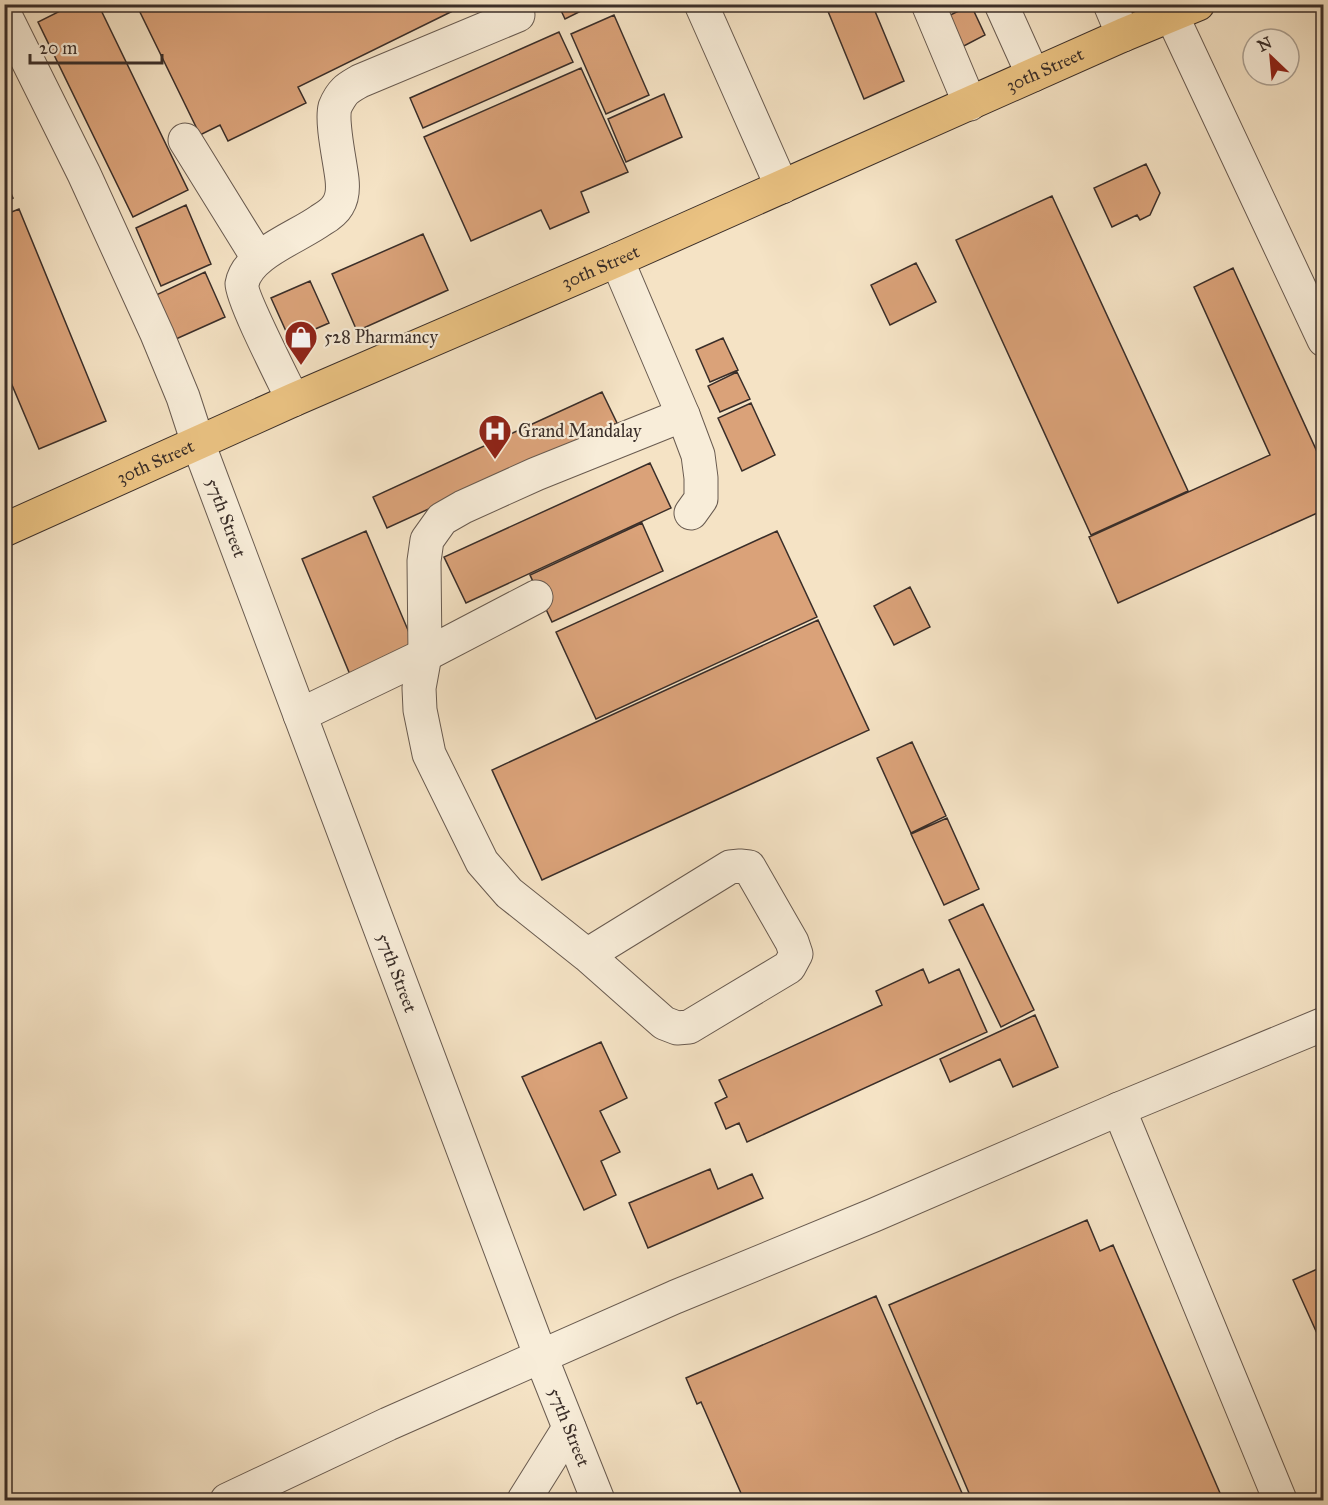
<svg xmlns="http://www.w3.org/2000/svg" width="1328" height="1505" font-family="'IM FELL Great Primer',serif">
<rect width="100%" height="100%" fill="#f5e3c5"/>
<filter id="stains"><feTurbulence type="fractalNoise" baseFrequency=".00333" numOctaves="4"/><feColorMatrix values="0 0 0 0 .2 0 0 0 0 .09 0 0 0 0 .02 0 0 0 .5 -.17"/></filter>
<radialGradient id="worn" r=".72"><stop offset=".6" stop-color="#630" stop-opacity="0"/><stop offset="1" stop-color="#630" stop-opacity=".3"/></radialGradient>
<!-- building -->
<path fill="#daa279" stroke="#3a2e29" stroke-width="1.5" d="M 74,4 L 98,4 L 188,190 L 133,217 L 38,22 Z
M 136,4 L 467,4 L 298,87 L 306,103 L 228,141 L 220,125 L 200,135 Z
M 558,4 L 595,4 L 565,19 Z
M 825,4 L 872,4 L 904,81 L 864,99 Z
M 971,5 L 985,35 L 960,48 L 944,18 Z
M 614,15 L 649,95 L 606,114 L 571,34 Z
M 559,32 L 573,62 L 423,128 L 410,98 Z
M 581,68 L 628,172 L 581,192 L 589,212 L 550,229 L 541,210 L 471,241 L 424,137 Z
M 664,94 L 682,137 L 626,162 L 608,119 Z
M 1146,164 L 1160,193 L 1150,215 L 1140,220 L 1137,215 L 1112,227 L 1094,188 Z
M 4,177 L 13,198 L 4,202 Z
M 1052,196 L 1188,491 L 1091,535 L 956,240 Z
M 186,205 L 211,264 L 161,286 L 136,228 Z
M 19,209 L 106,421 L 39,449 L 4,366 L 4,215 Z
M 423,234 L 448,290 L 357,331 L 332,274 Z
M 916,263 L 936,302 L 890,325 L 871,285 Z
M 1233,268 L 1324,467 L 1324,510 L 1118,603 L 1089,537 L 1270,455 L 1194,287 Z
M 205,272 L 225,317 L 176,339 L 156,295 Z
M 310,281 L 329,323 L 290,340 L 271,298 Z
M 723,338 L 738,370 L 710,382 L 696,350 Z
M 737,372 L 750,399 L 720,412 L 708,386 Z
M 602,392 L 617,423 L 387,528 L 373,497 Z
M 751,403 L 775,455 L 742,471 L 718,418 Z
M 650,463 L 671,508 L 466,603 L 444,557 Z
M 642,523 L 663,571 L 552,622 L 530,575 Z
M 366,531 L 416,649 L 351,677 L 302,559 Z
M 777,531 L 817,617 L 596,719 L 556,632 Z
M 910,587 L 930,627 L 894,645 L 874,606 Z
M 818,620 L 869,730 L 542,880 L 492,770 Z
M 912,742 L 946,816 L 911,833 L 877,758 Z
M 947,818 L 979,889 L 944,905 L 911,834 Z
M 983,904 L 1034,1010 L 1001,1027 L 949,920 Z
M 923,969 L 929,983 L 959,969 L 987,1032 L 747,1142 L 739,1123 L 726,1129 L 715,1103 L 727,1097 L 719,1080 L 882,1005 L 876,991 Z
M 1035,1015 L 1058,1067 L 1013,1087 L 1000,1059 L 950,1082 L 940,1059 Z
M 601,1042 L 627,1098 L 600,1111 L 620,1152 L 601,1161 L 616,1195 L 584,1210 L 522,1077 Z
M 710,1169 L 718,1189 L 752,1174 L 763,1198 L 648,1248 L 629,1203 Z
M 1087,1220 L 1100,1251 L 1113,1245 L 1223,1500 L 972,1500 L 889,1305 Z
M 1324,1266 L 1324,1349 L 1293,1280 Z
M 876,1296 L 965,1500 L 744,1500 L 701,1402 L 697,1404 L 686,1378 Z"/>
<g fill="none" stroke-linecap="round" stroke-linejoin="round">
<defs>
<g id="minor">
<path d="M 701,4 L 782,187"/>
<path d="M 928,4 L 970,104"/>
<path d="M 1001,4 L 1033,75"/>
<path d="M 1110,4 L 1123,35"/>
<path id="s1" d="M 4,13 L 84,174 L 157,334 L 183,397 L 198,443 L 541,1357 L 598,1500"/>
<path d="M 1172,16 L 1324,340"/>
<path d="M 185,140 L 258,258"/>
<path d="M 617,260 L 683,415 L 698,455 L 701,478 L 701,499 L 691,513"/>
<path d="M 293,400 C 285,383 241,297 242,284 C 247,254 298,237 321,220 C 328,216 334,212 338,205 C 343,197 343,188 342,179 C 340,161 331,122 335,107 C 337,102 342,94 345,91 C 349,87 355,84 360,81 L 518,15"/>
<path d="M 536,597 L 425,655 L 424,561 L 427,540 L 442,519 L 463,507 L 536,474 L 683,415"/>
<path d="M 425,655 L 419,688 L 420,710 L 429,754 L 482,862 L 509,893 L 587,955 L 664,1023 L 677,1028 L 689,1027 L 789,967 L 796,954 L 792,942 L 749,867 L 740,866 L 730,867 L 587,955"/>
<path d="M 300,715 L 425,655"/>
<path d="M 1119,1109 L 1280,1500"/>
<path d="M 227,1500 L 388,1424 L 675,1297 L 874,1215 L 1119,1109 L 1324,1024"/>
<path d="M 524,1500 L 569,1428"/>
</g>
<g id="major">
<path id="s2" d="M 4,530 L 293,400 L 617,260 L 1123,35 L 1198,4"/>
</g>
</defs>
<!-- minor casing -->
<use href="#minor" stroke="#695b50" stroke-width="35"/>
<!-- major casing -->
<use href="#major" stroke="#3a2e29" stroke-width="35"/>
<!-- minor -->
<use href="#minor" stroke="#f8edd9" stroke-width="33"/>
<!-- major -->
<use href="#major" stroke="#eac282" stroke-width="33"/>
</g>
<!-- icons -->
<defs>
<symbol id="shop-pin" viewBox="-11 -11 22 30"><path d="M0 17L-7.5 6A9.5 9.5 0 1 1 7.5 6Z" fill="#8f2418" stroke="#f8edd9"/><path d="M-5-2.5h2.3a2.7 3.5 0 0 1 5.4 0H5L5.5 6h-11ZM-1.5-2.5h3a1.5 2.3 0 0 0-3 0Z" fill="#fff"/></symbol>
<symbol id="hospital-pin" viewBox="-11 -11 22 30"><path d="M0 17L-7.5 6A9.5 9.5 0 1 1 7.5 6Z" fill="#8f2418" stroke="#f8edd9"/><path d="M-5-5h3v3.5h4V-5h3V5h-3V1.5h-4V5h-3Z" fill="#fff"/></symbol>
</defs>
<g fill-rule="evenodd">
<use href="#shop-pin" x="282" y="318" width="38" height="52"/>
<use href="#hospital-pin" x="476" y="412" width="38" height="52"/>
</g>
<g text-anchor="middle" stroke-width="4.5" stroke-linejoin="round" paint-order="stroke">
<!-- street labels -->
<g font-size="18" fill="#3a2e29" stroke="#f8edd9">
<text dy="6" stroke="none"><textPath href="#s2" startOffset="1138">30th Street</textPath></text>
<text dy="6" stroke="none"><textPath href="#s2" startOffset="652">30th Street</textPath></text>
<text dy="6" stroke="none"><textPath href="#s2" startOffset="166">30th Street</textPath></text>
<text dy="6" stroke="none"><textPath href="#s1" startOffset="552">57th Street</textPath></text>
<text dy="6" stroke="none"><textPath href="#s1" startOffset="1038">57th Street</textPath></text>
<text dy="6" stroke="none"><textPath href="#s1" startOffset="1524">57th Street</textPath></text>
</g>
<!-- poi labels -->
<g font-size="18" fill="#3a2e29" stroke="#f8edd9" text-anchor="start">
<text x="324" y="343">528 Pharmancy</text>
<text x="518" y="437">Grand Mandalay</text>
</g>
</g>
<!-- margin -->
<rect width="1328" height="1505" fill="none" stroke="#f5e3c5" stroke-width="24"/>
<rect x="6" y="6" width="1316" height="1493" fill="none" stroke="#3a2e29" stroke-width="3"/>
<rect x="12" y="12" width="1304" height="1481" fill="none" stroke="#3a2e29" stroke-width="1.5"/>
<!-- north arrow -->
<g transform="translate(1271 57) rotate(334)"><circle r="28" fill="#f8edd9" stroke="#aca193" stroke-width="1.5"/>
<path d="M0-4.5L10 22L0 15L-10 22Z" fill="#8f2418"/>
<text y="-9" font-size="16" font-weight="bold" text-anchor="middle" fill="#3a2e29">N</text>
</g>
<!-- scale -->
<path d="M30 54v9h132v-9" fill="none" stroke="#3a2e29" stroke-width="3"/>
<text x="39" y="54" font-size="18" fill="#3a2e29" stroke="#f8edd9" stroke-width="4.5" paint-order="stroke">20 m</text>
<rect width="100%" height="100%" filter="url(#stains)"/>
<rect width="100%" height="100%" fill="url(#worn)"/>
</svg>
